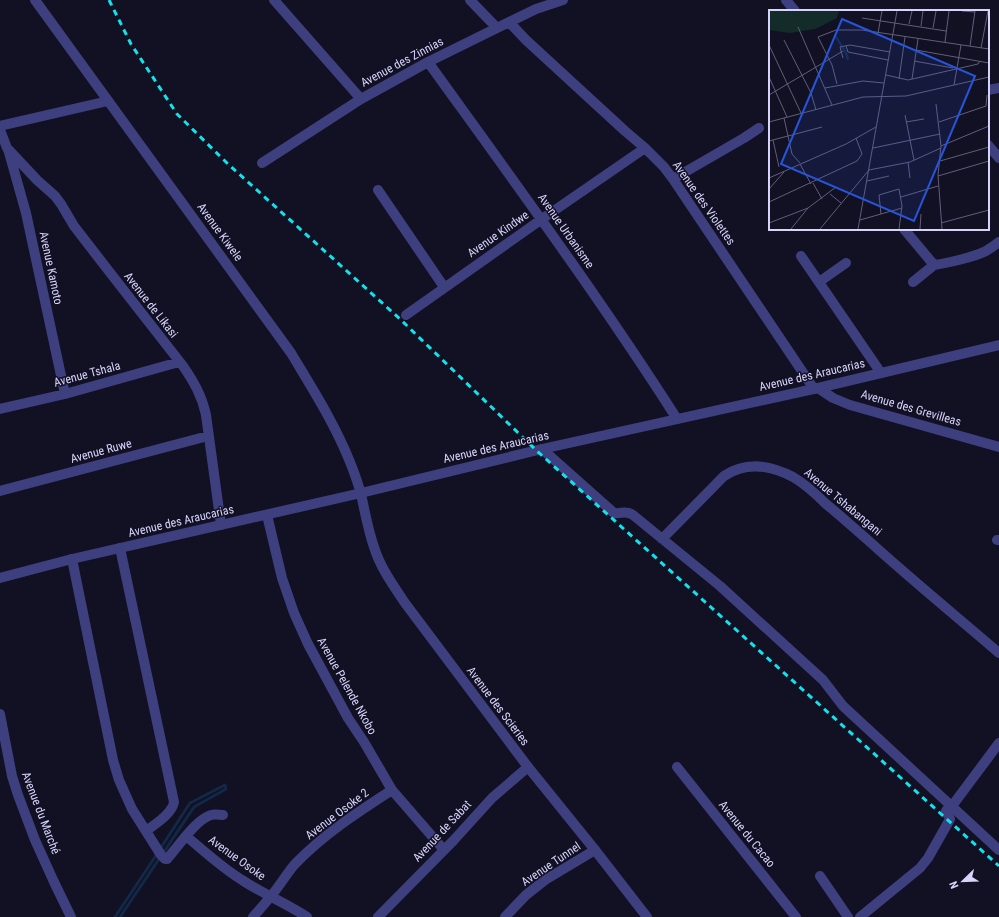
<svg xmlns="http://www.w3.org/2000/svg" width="999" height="917" font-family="'Roboto Condensed',sans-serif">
<rect width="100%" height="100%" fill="#121023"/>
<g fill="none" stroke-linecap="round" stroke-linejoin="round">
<!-- stream -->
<path stroke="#112846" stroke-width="3" d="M 115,917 L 157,854
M 120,917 L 194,807 L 226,789 L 225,785 L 190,803 L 160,849"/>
<!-- minor -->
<path stroke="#3e3f7f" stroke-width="10" d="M 274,0 L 361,99
M 470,0 L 497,28
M 786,0 L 795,11
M 509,22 L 526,40 L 625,131 L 645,148 L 664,167 L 673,179 L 814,389
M 428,62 C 513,180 599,297 677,419
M 988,90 L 999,88
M 0,126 L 108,101
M 0,130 L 7,148 L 37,180 L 55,196 L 61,204 L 74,226 L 108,270 L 183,366 C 194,382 202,396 206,415 L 221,525
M 988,145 L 999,158
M 8,149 L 26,213 L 65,394
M 262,163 L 361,99 L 428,62 L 497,28 L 536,9 L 563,0
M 673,179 L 744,138 L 759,128
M 378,190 L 444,287
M 904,229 L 934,265 C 948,263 974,257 986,251 C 991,248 995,245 999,242
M 801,256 L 881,373
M 819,282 L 846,263
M 913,282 L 934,265
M 406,315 L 542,219 L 645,148
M 818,388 L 833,398 L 850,405 L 999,447
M 0,409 L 65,394 L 179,362
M 542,449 L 614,513 C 622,514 626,510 633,515 L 720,586 L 823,680 L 843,706 L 999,850
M 0,491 L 208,436
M 267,515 L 282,578 L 294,613 L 308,644 L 348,718 L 364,742 L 392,790 L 444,850
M 662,539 L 724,476 C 746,461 770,465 793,477 C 805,484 816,494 826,504 C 841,516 855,529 870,542 C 912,580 956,616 999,653
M 997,540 L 999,540
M 120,548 L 174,802 C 172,814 155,824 146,831
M 72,559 L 113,760 L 119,780 L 132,809 L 161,855 L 165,859 L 167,859 C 178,847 195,820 211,815 C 215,814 220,815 223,815
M 0,714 L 12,776 L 18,795 L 35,840 L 54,882 L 71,917
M 677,767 L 796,917
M 952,806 L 999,743
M 186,836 C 204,851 222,868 242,880 C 263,894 286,903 307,917
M 820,876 L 848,917
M 253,917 C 261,908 268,900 275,891 C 282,882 288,872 295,864 C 324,834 358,812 392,790
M 378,917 L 453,841 L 492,798 L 528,767
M 505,917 L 526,895 L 545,880 L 595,850
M 860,917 L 920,868 L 928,858 L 949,821 L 950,819 L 946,811 L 951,805"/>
<!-- tertiary -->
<path stroke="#3e3f7f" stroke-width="10" d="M 35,0 L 291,353 C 312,388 335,424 350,462 C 354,472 358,483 361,494 C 365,512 368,530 374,547 C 380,567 393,585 405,603 L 528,767 L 595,850 L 647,917
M 0,578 L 72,559 L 361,493 L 542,449 L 818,388 L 999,345"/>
<!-- rail -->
<path stroke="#0fe4ee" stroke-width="3" stroke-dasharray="6 5" stroke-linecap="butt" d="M 109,0 L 131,44 L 177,114 L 228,164 L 400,319 L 537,451 L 999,866"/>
</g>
<g text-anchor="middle" stroke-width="3" stroke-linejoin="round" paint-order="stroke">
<!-- street labels -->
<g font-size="12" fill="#d7d4fc" stroke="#121023">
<text transform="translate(402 62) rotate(-28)" y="4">Avenue des Zinnias</text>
<text transform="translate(704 203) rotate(55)" y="4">Avenue des Violettes</text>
<text transform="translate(566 231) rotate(55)" y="4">Avenue Urbanisme</text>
<text transform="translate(220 232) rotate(54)" y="4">Avenue Kiwele</text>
<text transform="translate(498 234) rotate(-35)" y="4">Avenue Kindwe</text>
<text transform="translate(51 268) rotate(78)" y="4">Avenue Kamoto</text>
<text transform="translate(151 305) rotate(52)" y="4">Avenue de Likasi</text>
<text transform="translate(87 374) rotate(-15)" y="4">Avenue Tshala</text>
<text transform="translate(812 375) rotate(-13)" y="4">Avenue des Araucarias</text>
<text transform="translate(911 408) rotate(16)" y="4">Avenue des Grevilleas</text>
<text transform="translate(496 447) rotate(-13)" y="4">Avenue des Araucarias</text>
<text transform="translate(101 451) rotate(-15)" y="4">Avenue Ruwe</text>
<text transform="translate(843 502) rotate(40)" y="4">Avenue Tshabangani</text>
<text transform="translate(181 521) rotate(-13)" y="4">Avenue des Araucarias</text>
<text transform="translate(347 686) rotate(61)" y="4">Avenue Pelende Nkobo</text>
<text transform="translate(498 706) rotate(53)" y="4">Avenue des Scieries</text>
<text transform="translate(41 813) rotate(69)" y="4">Avenue du Marché</text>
<text transform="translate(337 814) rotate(-37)" y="4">Avenue Osoke 2</text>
<text transform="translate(442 831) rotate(-47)" y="4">Avenue de Sabat</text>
<text transform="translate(747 834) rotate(51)" y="4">Avenue du Cacao</text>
<text transform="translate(237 858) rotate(36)" y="4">Avenue Osoke</text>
<text transform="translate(551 864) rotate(-34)" y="4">Avenue Tunnel</text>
</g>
</g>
<!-- overview -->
<g transform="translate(769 10)">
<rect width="220" height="220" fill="#121023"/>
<path d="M 0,1 L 70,1 L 68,8 L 46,19 L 21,23 L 0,20 Z" fill="#132c2a"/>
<path fill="none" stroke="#112846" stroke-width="2" d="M 66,25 L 78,44 L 79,50 L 77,44 Z"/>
<path fill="none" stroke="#615e7a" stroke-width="1" d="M 193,1 L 206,2M 93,8 L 177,21M 140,14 L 143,1M 152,16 L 154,1M 29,17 L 63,95M 164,18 L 167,1M 109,23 L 113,1M 15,30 L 42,83 L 47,100M 176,32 L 180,1M 0,35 L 32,103M 77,36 L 79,42 L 119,50M 201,36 L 206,1M 212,38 L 219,1M 147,40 L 220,53M 74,48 L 71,37 L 81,35 L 121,42M 145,51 L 184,58M 117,65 L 139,70 L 209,54 L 211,51M 0,67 L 18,107M 130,69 L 136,27M 143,69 L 149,29M 68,74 L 63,55 L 49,27 L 67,20 L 93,20 L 220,39M 185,75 L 192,35M 56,78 L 94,71 L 115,73M 0,85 L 74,41M 167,94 L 172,136 L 169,165 L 173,219M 136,105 L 145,150M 15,108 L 23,144 L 31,153M 0,112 L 94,87 L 137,86 L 220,67M 137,112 L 155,109M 170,112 L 217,96 L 218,85M 4,130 L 10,157M 0,131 L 53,117M 172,136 L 220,116M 104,138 L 171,124M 171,151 L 220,137M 139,152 L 141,168M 31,154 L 42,174M 100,160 L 141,152 L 172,138M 169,166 L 220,151M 0,168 L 77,134 L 107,117M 98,171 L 120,166M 44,173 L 53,189M 0,179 L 15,162M 61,184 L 72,193M 132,187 L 169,176M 0,192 L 88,151 L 93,144 L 87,128M 112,204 L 110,185 L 130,179 L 133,196 L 130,219M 91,210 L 133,198M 0,213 L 39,198 L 67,177M 172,213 L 220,200M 22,219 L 39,198M 51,219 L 100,160M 89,219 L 128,1M 151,219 L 152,204"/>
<path fill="#2655da" fill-opacity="0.15" stroke="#2655da" stroke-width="2" d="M 73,9 L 206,66 L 145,211 L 12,154 Z"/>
<rect width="220" height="220" fill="none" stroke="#d7d4fc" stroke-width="2"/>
</g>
<!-- north arrow -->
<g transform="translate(963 881) rotate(247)" stroke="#121023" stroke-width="3" paint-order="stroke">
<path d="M0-3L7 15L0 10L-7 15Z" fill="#d7d4fc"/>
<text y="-6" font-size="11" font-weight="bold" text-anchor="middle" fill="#d7d4fc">N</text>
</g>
</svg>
